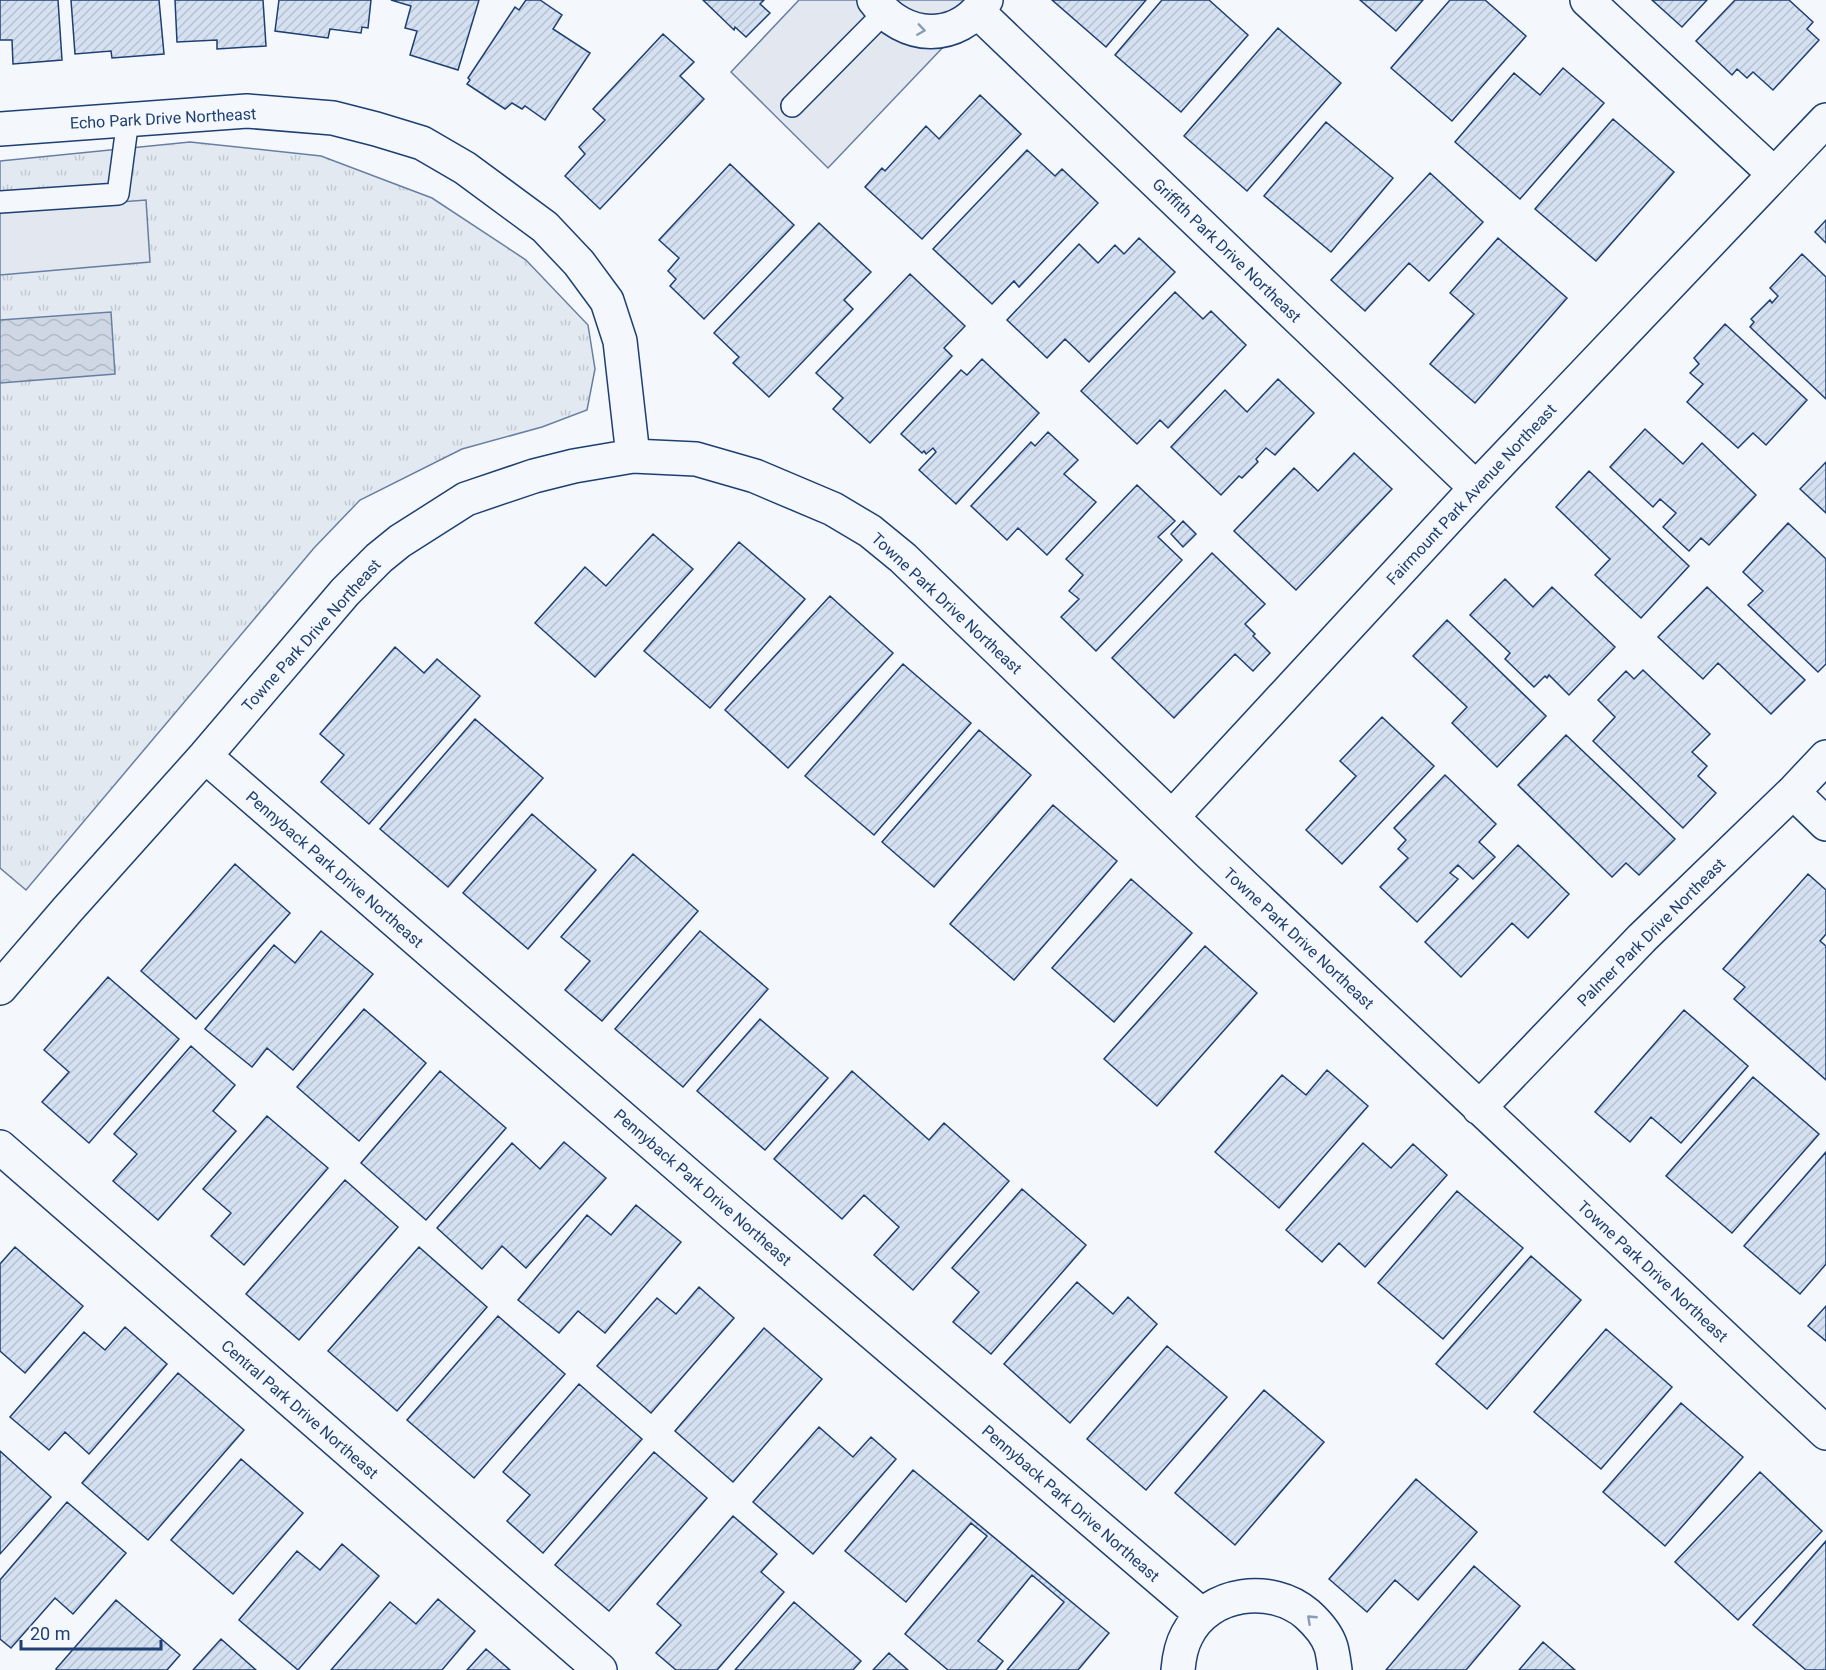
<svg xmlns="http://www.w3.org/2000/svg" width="1826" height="1670" font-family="Roboto,sans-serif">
<defs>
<pattern id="park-tufts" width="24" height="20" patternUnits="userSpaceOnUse" patternTransform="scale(1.5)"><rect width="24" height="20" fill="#e3e9f0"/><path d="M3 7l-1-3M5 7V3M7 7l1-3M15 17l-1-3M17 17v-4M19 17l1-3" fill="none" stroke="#c2c9d1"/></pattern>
<pattern id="water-waves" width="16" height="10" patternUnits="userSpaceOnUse" patternTransform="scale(1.5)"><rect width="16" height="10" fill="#cfd7e4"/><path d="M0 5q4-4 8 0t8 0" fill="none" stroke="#b1bac7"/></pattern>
<pattern id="building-hatch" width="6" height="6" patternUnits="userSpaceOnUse" patternTransform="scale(1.5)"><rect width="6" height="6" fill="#d5e0f0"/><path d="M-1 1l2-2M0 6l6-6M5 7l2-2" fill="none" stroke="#b6c1d1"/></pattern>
</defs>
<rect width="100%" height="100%" fill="#f4f7fb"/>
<!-- park -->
<path fill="url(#park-tufts)" stroke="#687fa3" stroke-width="1.5" d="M 190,142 L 321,156 L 432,198 L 526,260 L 588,325 L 595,369 L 587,410 L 542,427 L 462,449 L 360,500 L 314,548 L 26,890 L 0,868 L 0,161 Z"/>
<!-- parking -->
<path fill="#e3e8f0" stroke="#687fa3" stroke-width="1.5" d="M 799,0 L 988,0 L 828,168 L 731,72 Z
M 146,200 L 150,262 L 0,275 L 0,211 Z"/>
<!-- water -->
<path fill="url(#water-waves)" stroke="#687fa3" stroke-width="1.5" d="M 111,312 L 115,374 L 0,383 L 0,320 Z"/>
<!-- building -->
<path fill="url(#building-hatch)" stroke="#1d3f73" stroke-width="1.5" d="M 0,0 L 58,0 L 62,60 L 13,64 L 12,40 L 0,40 Z
M 71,0 L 159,0 L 164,54 L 112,58 L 111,51 L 75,54 Z
M 175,0 L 263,0 L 266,46 L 217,49 L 217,40 L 177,42 Z
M 279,0 L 371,0 L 368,28 L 362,27 L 361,33 L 330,29 L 328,38 L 275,31 Z
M 391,0 L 479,0 L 458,70 L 410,55 L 417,31 L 405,28 L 411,6 Z
M 526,0 L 540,0 L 562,15 L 553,29 L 590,53 L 545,120 L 525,106 L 522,109 L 512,103 L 505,109 L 467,84 L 470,80 L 468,78 L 515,7 L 519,10 Z
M 703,0 L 764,0 L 760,4 L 770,13 L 746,37 L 735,27 L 734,30 Z
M 1052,0 L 1146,0 L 1106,47 Z
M 1162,0 L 1209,0 L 1248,35 L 1181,112 L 1115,55 Z
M 1360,0 L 1423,0 L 1396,31 Z
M 1450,0 L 1485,0 L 1526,36 L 1452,121 L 1391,68 Z
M 1652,0 L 1707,0 L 1682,27 Z
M 1735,0 L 1789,0 L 1813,22 L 1807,29 L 1819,40 L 1773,90 L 1753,72 L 1747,78 L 1737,69 L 1732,75 L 1696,41 Z
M 1278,28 L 1341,83 L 1247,191 L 1184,136 Z
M 663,34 L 694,62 L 680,76 L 704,99 L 600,209 L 565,176 L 585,154 L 579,147 L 605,120 L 593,109 Z
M 1563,68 L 1604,103 L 1520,199 L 1455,142 L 1514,73 L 1540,95 Z
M 980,95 L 1021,134 L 922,239 L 865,187 L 882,168 L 885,171 L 926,126 L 939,139 Z
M 1613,119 L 1674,172 L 1596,261 L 1535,209 Z
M 1326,122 L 1393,178 L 1331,252 L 1264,196 Z
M 1027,150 L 1055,176 L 1062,169 L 1098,203 L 1019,287 L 1014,281 L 992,304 L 933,249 Z
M 730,164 L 794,225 L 704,319 L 670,286 L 676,279 L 668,271 L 679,258 L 659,240 Z
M 1430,173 L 1483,222 L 1429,281 L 1409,263 L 1365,311 L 1331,280 Z
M 1826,220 L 1826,243 L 1815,232 Z
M 819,223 L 871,272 L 844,300 L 853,309 L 769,397 L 733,363 L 739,357 L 714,333 Z
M 1139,238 L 1175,272 L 1089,362 L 1065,339 L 1047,358 L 1007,320 L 1079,244 L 1098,263 L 1115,245 L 1124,254 Z
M 1498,238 L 1567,298 L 1475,403 L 1430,364 L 1474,314 L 1450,293 Z
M 1802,254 L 1826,277 L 1826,399 L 1750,327 L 1754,322 L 1751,319 L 1770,300 L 1772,303 L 1778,296 L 1770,288 Z
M 910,274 L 965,326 L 944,348 L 952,356 L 870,443 L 833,409 L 843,398 L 816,373 Z
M 1175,292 L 1203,319 L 1211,311 L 1246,345 L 1168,428 L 1160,420 L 1137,444 L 1081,391 Z
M 1725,324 L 1807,400 L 1766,445 L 1753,433 L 1738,448 L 1687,402 L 1703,384 L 1690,373 L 1699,364 L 1694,358 Z
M 982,359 L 1039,413 L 956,504 L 919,470 L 936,452 L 933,448 L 926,454 L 924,451 L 922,453 L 901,434 L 961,370 L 967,375 Z
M 1278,379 L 1314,413 L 1275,455 L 1266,448 L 1256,459 L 1258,462 L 1242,478 L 1239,476 L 1221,495 L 1171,447 L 1225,390 L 1247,412 Z
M 1645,429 L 1683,464 L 1702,443 L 1756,495 L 1709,545 L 1701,538 L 1689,551 L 1663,527 L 1676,513 L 1660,499 L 1653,507 L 1610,467 Z
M 1048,432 L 1078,460 L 1064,474 L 1096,502 L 1047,555 L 1018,528 L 1007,540 L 971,506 L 1031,442 L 1035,446 Z
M 1354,453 L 1392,489 L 1296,590 L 1234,531 L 1294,468 L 1318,491 Z
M 1826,462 L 1826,513 L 1800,489 Z
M 1589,471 L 1689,566 L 1641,618 L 1595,575 L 1610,559 L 1556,507 Z
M 1137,485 L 1175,521 L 1158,537 L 1182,560 L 1096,651 L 1061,617 L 1079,599 L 1069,591 L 1083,575 L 1066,559 Z
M 1183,521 L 1196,534 L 1183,547 L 1171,534 Z
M 1788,523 L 1826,559 L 1826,664 L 1818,672 L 1748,605 L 1763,591 L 1743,572 Z
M 653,534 L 693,569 L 595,677 L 535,623 L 585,567 L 606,586 Z
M 739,542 L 805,599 L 710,708 L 644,651 Z
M 1212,553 L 1265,604 L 1245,624 L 1255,634 L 1253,636 L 1270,653 L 1253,671 L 1235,654 L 1174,718 L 1112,658 Z
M 1505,579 L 1533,607 L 1552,587 L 1615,647 L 1569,695 L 1549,675 L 1547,678 L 1545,676 L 1534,687 L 1505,659 L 1510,653 L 1470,615 Z
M 1707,587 L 1805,680 L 1771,714 L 1718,663 L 1703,679 L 1658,637 Z
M 830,596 L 893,653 L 788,768 L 725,710 Z
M 1447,620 L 1546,716 L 1497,767 L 1452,723 L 1467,707 L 1413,656 Z
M 395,647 L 424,673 L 437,659 L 480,696 L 369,824 L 321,782 L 344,755 L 320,734 Z
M 903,664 L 971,723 L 874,835 L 805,776 Z
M 1643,670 L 1710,734 L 1692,752 L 1707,766 L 1698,776 L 1716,793 L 1683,828 L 1593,741 L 1615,717 L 1598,700 L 1626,671 L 1634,679 Z
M 1382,717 L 1434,766 L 1342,864 L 1306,830 L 1356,776 L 1340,761 Z
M 475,719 L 543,778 L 448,887 L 380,829 Z
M 979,730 L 1031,775 L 934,887 L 882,842 Z
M 1566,735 L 1675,839 L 1639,875 L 1626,863 L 1612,877 L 1518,785 Z
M 1445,775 L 1496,824 L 1479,842 L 1495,857 L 1473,879 L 1458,865 L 1450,873 L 1458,879 L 1417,922 L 1380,887 L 1408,858 L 1398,849 L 1406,840 L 1394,828 Z
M 1053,805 L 1117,861 L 1014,980 L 950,924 Z
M 532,814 L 596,870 L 528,949 L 463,893 Z
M 1518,845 L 1569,894 L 1528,938 L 1512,923 L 1461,977 L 1425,942 Z
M 633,854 L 698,911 L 602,1021 L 565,990 L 590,961 L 561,937 Z
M 235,864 L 290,913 L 196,1019 L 141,971 Z
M 1808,874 L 1826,890 L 1826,934 L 1820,941 L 1826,946 L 1826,1080 L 1734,999 L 1745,987 L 1723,969 Z
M 1131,879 L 1192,933 L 1114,1022 L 1052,968 Z
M 321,931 L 373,974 L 293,1070 L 267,1048 L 252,1067 L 205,1029 L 274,945 L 295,963 Z
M 700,931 L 768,989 L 683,1087 L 615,1029 Z
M 1205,946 L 1257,993 L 1157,1106 L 1104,1059 Z
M 108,977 L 179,1039 L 89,1143 L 42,1102 L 69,1072 L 44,1050 Z
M 364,1009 L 426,1063 L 359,1141 L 297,1087 Z
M 1684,1010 L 1748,1066 L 1681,1143 L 1651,1117 L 1630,1142 L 1595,1112 Z
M 760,1019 L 828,1078 L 765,1150 L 697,1091 Z
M 191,1046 L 235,1085 L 213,1111 L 236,1131 L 158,1220 L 113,1181 L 137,1154 L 114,1134 Z
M 1327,1070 L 1368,1106 L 1279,1208 L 1215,1152 L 1282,1075 L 1306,1095 Z
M 440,1071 L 506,1128 L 426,1220 L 361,1163 Z
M 852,1071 L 929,1140 L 944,1123 L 1009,1181 L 913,1290 L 874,1255 L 899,1227 L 864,1195 L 842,1219 L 774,1159 Z
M 1753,1077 L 1819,1134 L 1732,1233 L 1666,1176 Z
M 267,1116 L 328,1168 L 244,1265 L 211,1236 L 231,1213 L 203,1189 Z
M 564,1142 L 606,1178 L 526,1268 L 502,1246 L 482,1269 L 437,1228 L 512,1143 L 540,1169 Z
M 1363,1143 L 1391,1168 L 1413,1144 L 1447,1175 L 1365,1267 L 1339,1243 L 1322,1262 L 1286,1230 Z
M 1826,1152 L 1826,1264 L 1800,1294 L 1744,1246 Z
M 345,1180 L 398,1227 L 299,1340 L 246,1294 Z
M 1022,1189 L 1086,1245 L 991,1354 L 953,1322 L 979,1292 L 952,1268 Z
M 1457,1191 L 1523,1248 L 1443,1339 L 1378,1283 Z
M 636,1205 L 681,1242 L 605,1333 L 578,1311 L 559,1333 L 518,1300 L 587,1215 L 611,1235 Z
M 15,1247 L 83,1306 L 25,1373 L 0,1351 L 0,1264 Z
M 419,1247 L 487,1307 L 397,1411 L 328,1351 Z
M 1531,1256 L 1581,1300 L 1487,1409 L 1436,1364 Z
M 1077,1282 L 1113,1314 L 1128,1297 L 1157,1324 L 1070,1423 L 1004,1364 Z
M 699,1287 L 734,1318 L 651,1413 L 597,1366 L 657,1298 L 676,1314 Z
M 1826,1306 L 1826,1341 L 1808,1326 Z
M 498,1316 L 565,1374 L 474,1478 L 407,1420 Z
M 125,1327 L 167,1364 L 89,1454 L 65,1432 L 49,1450 L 10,1417 L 84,1332 L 105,1350 Z
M 764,1328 L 822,1379 L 733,1482 L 675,1431 Z
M 1606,1329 L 1672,1387 L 1601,1469 L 1534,1412 Z
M 1167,1346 L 1227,1397 L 1146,1490 L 1087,1439 Z
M 178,1373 L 244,1430 L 148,1540 L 82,1483 Z
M 579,1384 L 642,1439 L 543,1553 L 507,1521 L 530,1495 L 503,1472 Z
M 1264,1390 L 1324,1442 L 1235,1545 L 1175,1493 Z
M 1681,1403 L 1743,1457 L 1665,1546 L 1603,1492 Z
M 819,1427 L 853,1457 L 871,1437 L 896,1459 L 813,1554 L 753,1502 Z
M 0,1451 L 51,1497 L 0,1554 Z
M 654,1452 L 707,1498 L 609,1611 L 555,1565 Z
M 241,1459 L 303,1513 L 233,1594 L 171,1540 Z
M 913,1470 L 1109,1633 L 1078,1670 L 1007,1670 L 1064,1602 L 1032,1575 L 978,1641 L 1003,1661 L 996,1670 L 948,1670 L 905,1634 L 987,1536 L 971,1523 L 906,1602 L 845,1551 Z
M 1760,1472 L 1822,1531 L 1738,1620 L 1675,1562 Z
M 1416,1479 L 1477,1532 L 1418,1600 L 1395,1580 L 1367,1612 L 1329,1579 Z
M 67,1502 L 126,1553 L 73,1614 L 55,1598 L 11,1648 L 0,1639 L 0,1580 Z
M 733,1516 L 777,1554 L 761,1572 L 784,1592 L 717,1670 L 676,1670 L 656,1653 L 681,1625 L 657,1604 Z
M 1826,1541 L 1826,1670 L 1806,1670 L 1753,1625 Z
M 342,1544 L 379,1576 L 298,1670 L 239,1620 L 297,1551 L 320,1570 Z
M 1474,1566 L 1520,1606 L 1466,1670 L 1386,1670 Z
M 438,1599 L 475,1631 L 442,1670 L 331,1670 L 390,1602 L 416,1624 Z
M 116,1600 L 180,1655 L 167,1670 L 57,1670 L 56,1669 Z
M 794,1602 L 861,1661 L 853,1670 L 735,1670 Z
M 221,1639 L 256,1670 L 193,1670 Z
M 1543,1642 L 1575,1670 L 1519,1670 Z
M 486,1649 L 510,1670 L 467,1670 Z
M 889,1653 L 908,1670 L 873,1670 Z"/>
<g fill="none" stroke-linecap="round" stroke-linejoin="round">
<defs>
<path id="service" d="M 792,106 L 884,13
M 0,202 L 118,194 L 128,119"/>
<path id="minor" d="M 874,0 C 904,41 957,43 986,0
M 1587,0 L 1773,173
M 978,12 L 1476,488
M 0,129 L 247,111 L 333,118 L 376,129 L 422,143 L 465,168 L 545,227 L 579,263 L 607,301 L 620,341 L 633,456
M 205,756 L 732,1213 L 1202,1615
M 1793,792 L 1826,824
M 1172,817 L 1476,488 L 1826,120
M 0,988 L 68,909 L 205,756 L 345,592 L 379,558 L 400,541 L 466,499 L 534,476 L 574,466 L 633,456 L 696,459 L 755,476 L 833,509 L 870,531 L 903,558 L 1208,852 L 1826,1433
M 1479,1108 L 1642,938 L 1793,792 L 1826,757
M 0,1147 L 600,1670
M 1178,1670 C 1179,1658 1181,1646 1187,1635 C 1209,1591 1272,1584 1307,1614 C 1317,1623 1327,1634 1331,1647 C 1333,1654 1334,1663 1335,1670"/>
</defs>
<!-- service casing -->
<use href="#service" stroke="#1d3f73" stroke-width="24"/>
<!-- minor casing -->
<use href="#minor" stroke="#1d3f73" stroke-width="36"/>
<!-- service -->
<use href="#service" stroke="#f4f7fb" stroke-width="21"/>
<!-- minor -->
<use href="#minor" stroke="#f4f7fb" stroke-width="33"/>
</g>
<!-- one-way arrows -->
<defs><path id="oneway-chevron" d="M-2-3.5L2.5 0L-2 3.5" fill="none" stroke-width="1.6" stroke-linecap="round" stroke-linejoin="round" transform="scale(1.5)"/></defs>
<g stroke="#889bb7">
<use href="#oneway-chevron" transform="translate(921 30) rotate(8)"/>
<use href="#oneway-chevron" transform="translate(1311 1619) rotate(-137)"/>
</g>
<g text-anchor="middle" stroke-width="4.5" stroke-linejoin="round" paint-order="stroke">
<!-- street labels -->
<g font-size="16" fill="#1d3f73" stroke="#f4f7fb">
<text transform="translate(163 118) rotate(-3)" y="6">Echo Park Drive Northeast</text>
<text transform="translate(1227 250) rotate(44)" y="6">Griffith Park Drive Northeast</text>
<text transform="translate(1471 494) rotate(-47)" y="6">Fairmount Park Avenue Northeast</text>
<text transform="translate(947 603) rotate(43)" y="6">Towne Park Drive Northeast</text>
<text transform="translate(311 635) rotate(-48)" y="6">Towne Park Drive Northeast</text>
<text transform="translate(335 869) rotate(41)" y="6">Pennyback Park Drive Northeast</text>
<text transform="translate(1651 932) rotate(-45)" y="6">Palmer Park Drive Northeast</text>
<text transform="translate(1299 938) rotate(43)" y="6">Towne Park Drive Northeast</text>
<text transform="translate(703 1187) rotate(41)" y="6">Pennyback Park Drive Northeast</text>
<text transform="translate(1653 1271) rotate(43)" y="6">Towne Park Drive Northeast</text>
<text transform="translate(300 1409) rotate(41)" y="6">Central Park Drive Northeast</text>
<text transform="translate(1071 1503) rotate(41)" y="6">Pennyback Park Drive Northeast</text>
</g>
</g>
<!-- scale -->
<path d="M21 1640v9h140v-9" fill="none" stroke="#1d3f73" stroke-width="3"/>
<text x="30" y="1640" font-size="18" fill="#1d3f73" stroke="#f4f7fb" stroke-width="4.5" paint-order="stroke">20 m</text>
</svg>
